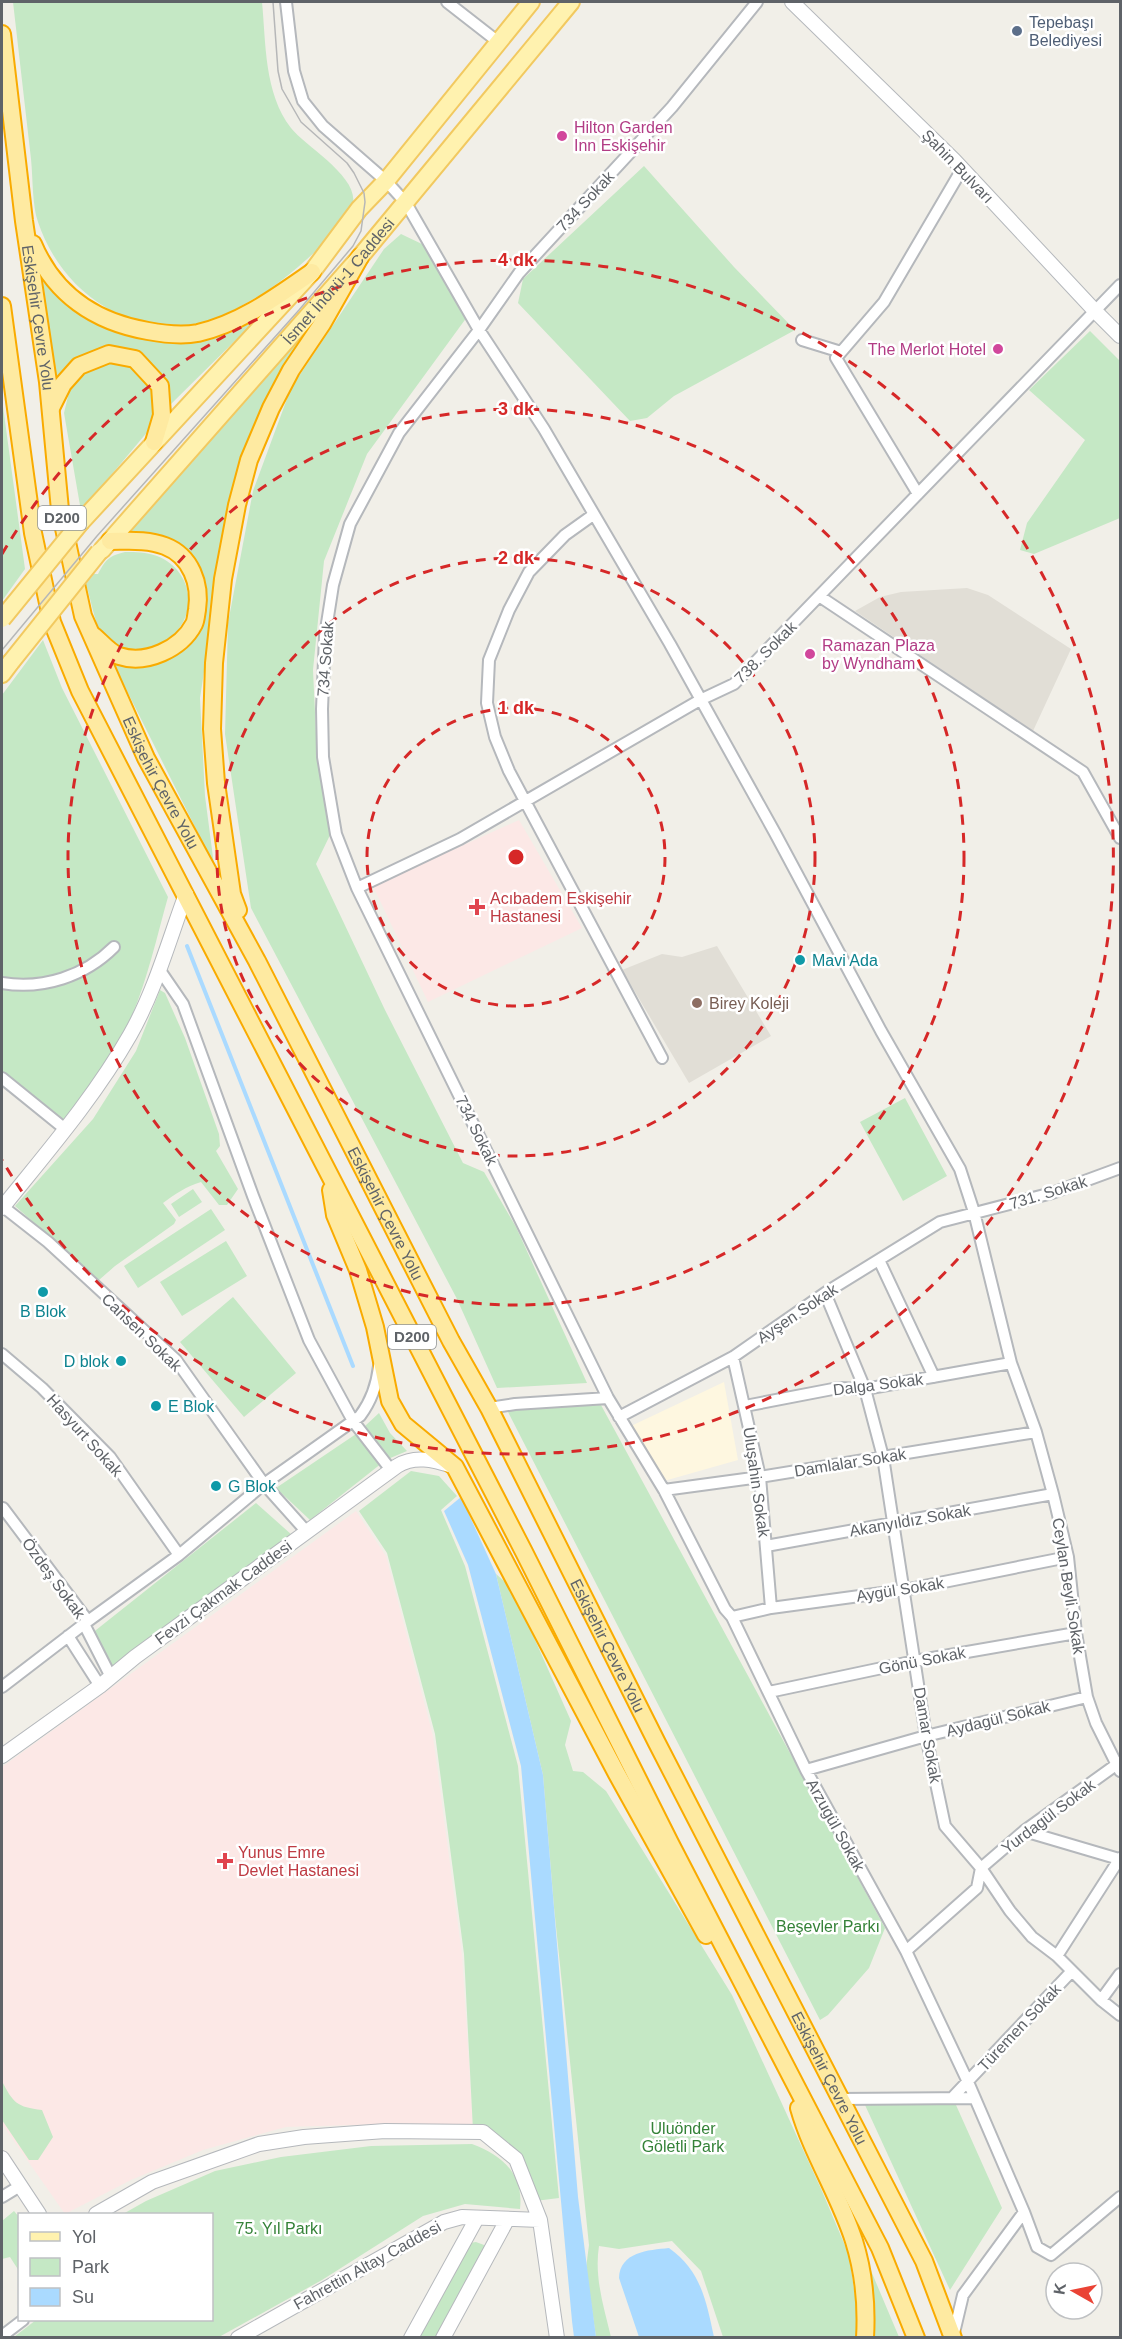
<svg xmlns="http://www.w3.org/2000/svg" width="1122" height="2339" font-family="Helvetica,sans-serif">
<rect width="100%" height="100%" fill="#f1efe8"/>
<!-- commercial -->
<path fill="#fef7e0" d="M 724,1382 L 738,1460 L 664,1481 L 631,1426 Z"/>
<!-- education -->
<path fill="#e1ded6" d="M 967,588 L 988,595 L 1071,649 L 1033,731 L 855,611 L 880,597 L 901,592 Z
M 717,946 L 771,1036 L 689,1083 L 622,970 L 662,954 L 682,957 Z"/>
<!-- medical -->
<path fill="#fce8e6" d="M 519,820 L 582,928 L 428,1002 L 373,886 Z
M 356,1511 L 386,1556 L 433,1736 L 462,1955 L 473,2125 L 386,2124 L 286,2127 L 203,2150 L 131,2180 L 65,2214 L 2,2124 L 2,1767 Z"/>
<!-- green -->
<path fill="#c5e8c5" d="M 13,2 L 262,2 C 266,43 264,93 291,128 C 305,146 358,176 353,203 C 348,228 280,285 257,297 C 236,309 211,324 186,326 C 117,330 60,287 38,222 C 32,205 33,178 31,159 C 25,107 19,54 13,2 Z
M 644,166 L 734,267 L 795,330 L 674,396 L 647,418 L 630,421 L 518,303 L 523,279 Z
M 401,234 L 424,245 L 467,317 L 367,454 L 324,561 L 313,670 L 317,755 L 331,833 L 316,864 L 385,1010 L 463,1163 L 484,1172 L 516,1227 L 587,1383 L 497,1388 L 456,1297 L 251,908 L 225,734 L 228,623 L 253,491 L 291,388 L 384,249 Z
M 43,281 L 58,294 L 134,336 L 181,344 L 213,339 L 254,322 L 168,407 L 121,350 C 85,352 77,353 55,383 Z
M 1090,331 L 1120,361 L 1120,518 L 1034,554 L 1020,550 L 1027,523 L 1085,440 L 1029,390 Z
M 298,341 L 301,343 L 263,410 L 218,580 L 200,698 L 205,796 L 214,865 L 113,663 C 153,673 162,661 192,637 L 192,562 L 126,535 Z
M 126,362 L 153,389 L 156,402 L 154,424 L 81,511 L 64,413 L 70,388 L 93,363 Z
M 2,399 L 25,569 L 2,601 Z
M 125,552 C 136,552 146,552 157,556 C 186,567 198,601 180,627 C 174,635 167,644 157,648 C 151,650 144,650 139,650 C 126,652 110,649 102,637 C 96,626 90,597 86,584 L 94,574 L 98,574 C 106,559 109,556 125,552 Z
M 43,640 L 62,688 L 168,897 C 154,947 143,1001 117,1046 C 102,1073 83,1098 64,1121 L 2,1072 L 2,695 Z
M 160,990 L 165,993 L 185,1038 L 219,1134 L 220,1146 L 216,1151 L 238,1189 L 227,1205 L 219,1205 L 201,1182 C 187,1186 175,1194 163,1203 L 176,1220 L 174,1224 L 115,1266 L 99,1280 L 15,1206 L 93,1119 L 136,1051 Z
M 905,1098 L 947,1176 L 903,1201 L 860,1122 Z
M 193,1189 L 202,1202 L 179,1217 L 171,1204 Z
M 211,1209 L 225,1230 L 138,1288 L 124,1266 Z
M 226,1241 L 247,1276 L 182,1316 L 160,1282 Z
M 233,1297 L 296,1373 L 244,1417 L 180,1342 Z
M 601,1405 L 885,1928 L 869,1968 L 828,2015 L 820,2020 L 507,1410 Z
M 379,1413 L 390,1433 L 407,1451 L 388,1459 L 365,1426 Z
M 359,1432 L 382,1463 L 310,1520 L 276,1488 Z
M 411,1471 L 439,1476 L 457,1496 L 441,1510 L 465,1566 L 518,1766 L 559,2198 L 535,2201 L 518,2158 L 473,2130 L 464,1954 L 435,1734 L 387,1553 L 359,1511 Z
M 256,1503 L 292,1535 L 111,1671 L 91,1634 Z
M 496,1574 L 512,1588 L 571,1721 L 565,1745 L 573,1771 L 583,1772 L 606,1791 L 732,1995 L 822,2191 L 849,2255 L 856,2303 L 857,2337 L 723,2337 L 701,2271 L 672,2241 L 619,2249 L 599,2246 C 594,2277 604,2308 611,2337 L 596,2337 L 586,2268 L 589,2245 L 554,1907 L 543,1775 Z
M 2,2081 C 13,2103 17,2107 42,2110 L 53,2137 L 38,2160 L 29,2160 L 2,2120 Z
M 865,2105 L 956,2105 L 1002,2208 L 950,2290 Z
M 472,2144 C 502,2155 524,2174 520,2209 L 465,2204 L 423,2216 L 322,2280 L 219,2337 L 14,2337 L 36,2320 L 212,2320 L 212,2214 L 123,2214 L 146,2201 L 215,2171 L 281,2157 L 371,2146 Z
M 14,2211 L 19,2217 L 19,2271 L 10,2257 L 2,2259 L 2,2221 Z
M 476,2242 L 484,2245 L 488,2252 L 440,2337 L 412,2338 L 464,2244 Z
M 869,2266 L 899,2337 L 874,2337 L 874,2315 Z"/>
<!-- water -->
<path fill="#aadaff" d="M 461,1497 L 496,1574 L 543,1775 L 578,2197 L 596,2337 L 574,2337 L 572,2321 L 521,1766 L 468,1565 L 444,1511 Z
M 669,2248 C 701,2271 706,2300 714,2337 L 639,2337 L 619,2278 C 620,2252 648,2250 669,2248 Z"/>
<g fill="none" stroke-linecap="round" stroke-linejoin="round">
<!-- stream -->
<path stroke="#aadaff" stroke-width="4" d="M 187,946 L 353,1366"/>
<defs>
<path id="minor" d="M 286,2 L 294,71 L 303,101 L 323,126 L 386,181 L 406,203 L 479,330 L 544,429 L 670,644 L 775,833 L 881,1031 L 960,1169 L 974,1212 L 1011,1363 L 1036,1432 L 1053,1494 L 1068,1557 L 1076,1633 L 1087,1697 L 1096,1723 L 1120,1771
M 447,2 L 497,41
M 757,2 L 672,107 L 519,273 L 479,330 L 399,433 L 350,524 L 333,585 L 325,636 L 322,709 L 323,757 L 336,834 L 357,888 L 608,1398 L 664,1490 L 725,1609 L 732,1617 L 806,1770 L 906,1951 L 968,2082 L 1024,2212 L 1037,2247 L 1051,2255 L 1120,2197
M 802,340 L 841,352
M 918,494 L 836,358 L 884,302 L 962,169
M 593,515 L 565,535 L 529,572 L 509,610 L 489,660 L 487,703 L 495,737 L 509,771 L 662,1058
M 819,596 L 1083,772 L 1120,838
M 357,888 L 460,839 L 700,700 L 734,684 L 1120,285
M 159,969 L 183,1004 L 253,1196 L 309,1340 L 353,1421 L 391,1470
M 2,983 C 43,990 85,976 114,947
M 2,1078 L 65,1129
M 2,1206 L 48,1242 L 176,1360 L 264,1484 L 306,1531
M 879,1260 L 934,1377
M 825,1293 L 865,1389 L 883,1457 L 926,1736 L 945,1826 L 981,1868 L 1010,1911 L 1032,1937 L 1057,1956 L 1101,2000 L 1120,2015
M 2,1354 L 42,1388 L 110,1457 L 179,1555
M 733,1357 L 760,1477 L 771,1608
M 745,1406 L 838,1388 L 865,1389 L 1011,1363
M 489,1408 L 515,1404 L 608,1398
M 619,1417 L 733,1357 L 825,1293 L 940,1222 L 1052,1193 L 1120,1168
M 664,1490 L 760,1477 L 1036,1432
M 2,1510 L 3,1508 L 88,1621 L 2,1687
M 766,1546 L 1053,1494
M 732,1617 L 771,1608 L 904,1590 L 1068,1557
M 88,1621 L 179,1555 L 264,1484 L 360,1416 C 372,1400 377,1385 379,1366
M 84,1624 L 111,1677
M 68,1636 L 100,1686
M 769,1692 L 915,1661 L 1076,1633
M 806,1770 L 926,1736 L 1087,1697
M 1024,1831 L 1119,1859
M 981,1868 L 1024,1831 L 1120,1762
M 906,1951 L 977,1888 L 981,1868
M 1057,1956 L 1120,1858
M 1101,2000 L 1120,1974
M 952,2098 L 1071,1972
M 839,2099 L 973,2098
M 2,2197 L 20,2186
M 2,2336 L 23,2320
M 953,2337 L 963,2295 L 1024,2212"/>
<path id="tertiary" d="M 792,2 L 954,160 L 1095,311 L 1120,336
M 2,1208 C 47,1152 94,1098 130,1035 C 155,991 169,940 186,894
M 2,1756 L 100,1686 L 135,1657 L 397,1466 C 415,1455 433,1460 453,1466
M 2,2158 L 39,2214
M 96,2214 L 152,2182 L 259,2144 L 304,2137 L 385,2131 L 483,2132 L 516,2159 L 540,2220 L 557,2338
M 238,2338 L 444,2222 L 462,2217 L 540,2220
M 411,2338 L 477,2218
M 443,2338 L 507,2220"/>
<g id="primary">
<path d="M 81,522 L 312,272 L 359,209 L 386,181 L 531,2"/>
<path id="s1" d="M 102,550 L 360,257 L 571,2"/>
<path d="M 2,674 L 11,662"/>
</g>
<g id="trunk">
<path id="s2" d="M 2,34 L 24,221 L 48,382 L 60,510 L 83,616 L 91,634 L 146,758 L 257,961 L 451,1341 L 489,1408 L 657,1743 L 924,2261 L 953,2338"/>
<path d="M 33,244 C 54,294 95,322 148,331 C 164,334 182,336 198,333 C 241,323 276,297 312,272"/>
<path d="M 2,306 L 33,533 L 52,622 L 80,691 L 524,1552 L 670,1843 L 880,2248 L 916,2338"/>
<path d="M 51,408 L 63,384 L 79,366 L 109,354 L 135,359 L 160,386 L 162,415 L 154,442"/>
<path d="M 94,636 C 101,642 110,653 119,656 C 146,665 181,649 194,624 C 196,620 196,615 197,610 C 201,584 191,556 165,546 C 147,539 128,541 110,541"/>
<path d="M 238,910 L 232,894 L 216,783 L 212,729 L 214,663 L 223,579 L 237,505 L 249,460 L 271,408 L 291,370 L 322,324 L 360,257"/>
<path d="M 331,1190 L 335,1215 L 358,1270 L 375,1327 L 390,1401 L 403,1424 L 455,1467 L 617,1774 L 706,1935"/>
<path d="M 799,2108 C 812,2154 840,2196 854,2241 C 864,2273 867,2304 865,2338"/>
</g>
</defs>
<!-- minor casing -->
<use href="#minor" stroke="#b5b8bc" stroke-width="14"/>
<!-- tertiary casing -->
<use href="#tertiary" stroke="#b5b8bc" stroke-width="16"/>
<!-- primary casing -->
<use href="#primary" stroke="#f2c960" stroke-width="20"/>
<!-- trunk casing -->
<use href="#trunk" stroke="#f9ab00" stroke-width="20"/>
<!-- minor -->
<use href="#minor" stroke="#fff" stroke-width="10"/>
<!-- tertiary -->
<use href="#tertiary" stroke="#fff" stroke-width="14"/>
<!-- primary -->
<use href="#primary" stroke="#fff2af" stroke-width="16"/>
<!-- trunk -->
<use href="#trunk" stroke="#feeaa1" stroke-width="16"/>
<!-- tram -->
<path stroke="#b6b7b8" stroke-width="1.5" d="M 2,650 L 97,536 L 299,310 L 353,246 L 361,231 L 365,202 L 364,193 L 354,173 L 347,163 L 301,122 L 282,89 L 278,71 L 273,2"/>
<defs>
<path id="primary-bridge" d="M 2,619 L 81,522
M 11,662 L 99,552"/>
</defs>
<!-- primary-bridge casing -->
<use href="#primary-bridge" stroke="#f2c960" stroke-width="20" stroke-linecap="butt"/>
<!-- primary-bridge -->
<use href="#primary-bridge" stroke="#fff2af" stroke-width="16"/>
</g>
<!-- distance rings -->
<g fill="none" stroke="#d62828" stroke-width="3" stroke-dasharray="10 8">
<circle cx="516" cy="857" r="149"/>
<circle cx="516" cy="857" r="299"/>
<circle cx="516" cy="857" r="448"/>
<path d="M2 554A597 597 0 1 1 2 1160"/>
</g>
<!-- markers -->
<circle fill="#5c6f8a" stroke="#fff" stroke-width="2" cx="1017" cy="31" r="6"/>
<g fill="#d1479c" stroke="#fff" stroke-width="2">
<circle cx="562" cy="136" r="6"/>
<circle cx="998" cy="349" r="6"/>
<circle cx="810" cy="654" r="6"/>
</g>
<g fill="#e0444e" stroke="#fff" stroke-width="2">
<path d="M474 898h6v6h6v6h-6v6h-6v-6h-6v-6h6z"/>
<path d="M222 1852h6v6h6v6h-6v6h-6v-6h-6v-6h6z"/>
</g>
<g fill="#0f9aa8" stroke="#fff" stroke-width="2">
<circle cx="800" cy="960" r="6"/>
<circle cx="43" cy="1292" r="6"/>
<circle cx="121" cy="1361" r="6"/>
<circle cx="156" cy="1406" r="6"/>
<circle cx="216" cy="1486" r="6"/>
</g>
<circle fill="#8d6e63" stroke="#fff" stroke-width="2" cx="697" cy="1003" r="6"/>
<g text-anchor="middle" stroke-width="5" stroke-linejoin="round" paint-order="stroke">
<!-- shield labels -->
<g fill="#fff" stroke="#8f9295" stroke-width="1.5">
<rect x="38" y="506" width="48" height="24" rx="4.5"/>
<rect x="388" y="1325" width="48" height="24" rx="4.5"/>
</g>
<g font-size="15" font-weight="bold" fill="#5f6368">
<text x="62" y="523">D200</text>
<text x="412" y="1342">D200</text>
</g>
<!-- service labels -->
<g font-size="16" fill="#4e5e75" stroke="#fff" text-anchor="start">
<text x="1029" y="28">Tepebaşı<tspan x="1029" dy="18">Belediyesi</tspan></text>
</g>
<!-- hotel labels -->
<g font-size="16" fill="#b23c85" stroke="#fff" text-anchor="start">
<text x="574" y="133">Hilton Garden<tspan x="574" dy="18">Inn Eskişehir</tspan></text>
<text x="986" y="355" text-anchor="end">The Merlot Hotel</text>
<text x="822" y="651">Ramazan Plaza<tspan x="822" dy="18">by Wyndham</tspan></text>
</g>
<!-- street labels -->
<g font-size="16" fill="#5f6368" stroke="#fff">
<text transform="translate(958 166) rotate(46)" y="6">Şahin Bulvarı</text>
<text transform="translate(585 201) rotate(-47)" y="6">734 Sokak</text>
<text dy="6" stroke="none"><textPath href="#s1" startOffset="358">İsmet İnönü-1 Caddesi</textPath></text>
<text dy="6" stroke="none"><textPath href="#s2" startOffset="286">Eskişehir Çevre Yolu</textPath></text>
<text transform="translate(765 652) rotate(-45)" y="6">738. Sokak</text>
<text transform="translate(325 659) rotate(-86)" y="6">734 Sokak</text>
<text dy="6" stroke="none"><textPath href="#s2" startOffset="772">Eskişehir Çevre Yolu</textPath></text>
<text transform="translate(477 1130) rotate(64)" y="6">734 Sokak</text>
<text transform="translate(1048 1192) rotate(-17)" y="6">731. Sokak</text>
<text dy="6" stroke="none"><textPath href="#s2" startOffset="1258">Eskişehir Çevre Yolu</textPath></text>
<text transform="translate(797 1313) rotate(-34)" y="6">Ayşen Sokak</text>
<text transform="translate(142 1332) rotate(44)" y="6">Cansen Sokak</text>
<text transform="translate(878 1384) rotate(-7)" y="6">Dalga Sokak</text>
<text transform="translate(85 1435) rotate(48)" y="6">Hasyurt Sokak</text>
<text transform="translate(850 1462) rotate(-9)" y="6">Damlalar Sokak</text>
<text transform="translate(757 1482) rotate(82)" y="6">Uluşahin Sokak</text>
<text transform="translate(910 1520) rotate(-10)" y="6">Akanyıldız Sokak</text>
<text transform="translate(54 1578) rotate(54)" y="6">Özdeş Sokak</text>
<text transform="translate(1069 1586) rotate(81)" y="6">Ceylan Beyli Sokak</text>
<text transform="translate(900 1589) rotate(-9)" y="6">Aygül Sokak</text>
<text transform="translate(223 1592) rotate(-36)" y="6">Fevzi Çakmak Caddesi</text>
<text dy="6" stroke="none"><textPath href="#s2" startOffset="1744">Eskişehir Çevre Yolu</textPath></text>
<text transform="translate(922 1660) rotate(-11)" y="6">Gönü Sokak</text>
<text transform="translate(998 1718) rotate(-14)" y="6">Aydagül Sokak</text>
<text transform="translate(928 1735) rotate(80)" y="6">Damar Sokak</text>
<text transform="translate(1048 1816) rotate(-37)" y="6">Yurdagül Sokak</text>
<text transform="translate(836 1825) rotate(61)" y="6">Arzugül Sokak</text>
<text transform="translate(1019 2027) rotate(-47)" y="6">Türemen Sokak</text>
<text dy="6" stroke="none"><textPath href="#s2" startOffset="2230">Eskişehir Çevre Yolu</textPath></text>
<text transform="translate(367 2265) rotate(-29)" y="6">Fahrettin Altay Caddesi</text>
</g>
<!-- health labels -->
<g font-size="16" fill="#be3a42" stroke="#fff" text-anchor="start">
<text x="490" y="904">Acıbadem Eskişehir<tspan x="490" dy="18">Hastanesi</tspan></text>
<text x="238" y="1858">Yunus Emre<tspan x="238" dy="18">Devlet Hastanesi</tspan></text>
</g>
<!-- culture labels -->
<g font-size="16" fill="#0d838f" stroke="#fff" text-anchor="start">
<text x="812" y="966">Mavi Ada</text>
<text x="43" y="1317" text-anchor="middle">B Blok</text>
<text x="109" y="1367" text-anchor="end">D blok</text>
<text x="168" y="1412">E Blok</text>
<text x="228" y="1492">G Blok</text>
</g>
<!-- education labels -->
<g font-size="16" fill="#785e54" stroke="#fff" text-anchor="start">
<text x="709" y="1009">Birey Koleji</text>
</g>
<!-- park labels -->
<g font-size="16" fill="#348238" stroke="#fff">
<text x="828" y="1932">Beşevler Parkı</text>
<text x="683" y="2134">Uluönder<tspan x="683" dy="18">Göletli Park</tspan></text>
<text x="279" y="2234">75. Yıl Parkı</text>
</g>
</g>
<circle cx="516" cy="857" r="9" fill="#d62828" stroke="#fff" stroke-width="3"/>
<g font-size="18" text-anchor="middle" font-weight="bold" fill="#d62828" stroke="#fff" stroke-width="5" stroke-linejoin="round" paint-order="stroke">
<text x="516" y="266">4 dk</text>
<text x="516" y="415">3 dk</text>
<text x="516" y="564">2 dk</text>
<text x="516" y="714">1 dk</text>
</g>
<!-- border -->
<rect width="1122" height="2339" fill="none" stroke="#5f6368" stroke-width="6"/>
<!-- legend -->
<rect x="18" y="2213" width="195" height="108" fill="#ffffff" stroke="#bfc1c3" stroke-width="1.5"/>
<rect x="30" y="2232" width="30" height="9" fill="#fff2af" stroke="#bfc1c3" stroke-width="1.5"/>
<text x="72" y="2243" font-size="18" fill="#5f6368">Yol</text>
<rect x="30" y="2258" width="30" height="18" fill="#c5e8c5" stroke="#bfc1c3" stroke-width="1.5"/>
<text x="72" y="2273" font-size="18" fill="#5f6368">Park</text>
<rect x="30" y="2288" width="30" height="18" fill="#aadaff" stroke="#bfc1c3" stroke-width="1.5"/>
<text x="72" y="2303" font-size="18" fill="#5f6368">Su</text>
<!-- north arrow -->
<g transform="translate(1074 2291) rotate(279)"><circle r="28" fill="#ffffff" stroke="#bfc1c3" stroke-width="1.5"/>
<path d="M0-4.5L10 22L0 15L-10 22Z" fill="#ea4335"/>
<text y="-9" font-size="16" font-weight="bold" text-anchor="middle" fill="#5f6368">K</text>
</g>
</svg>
